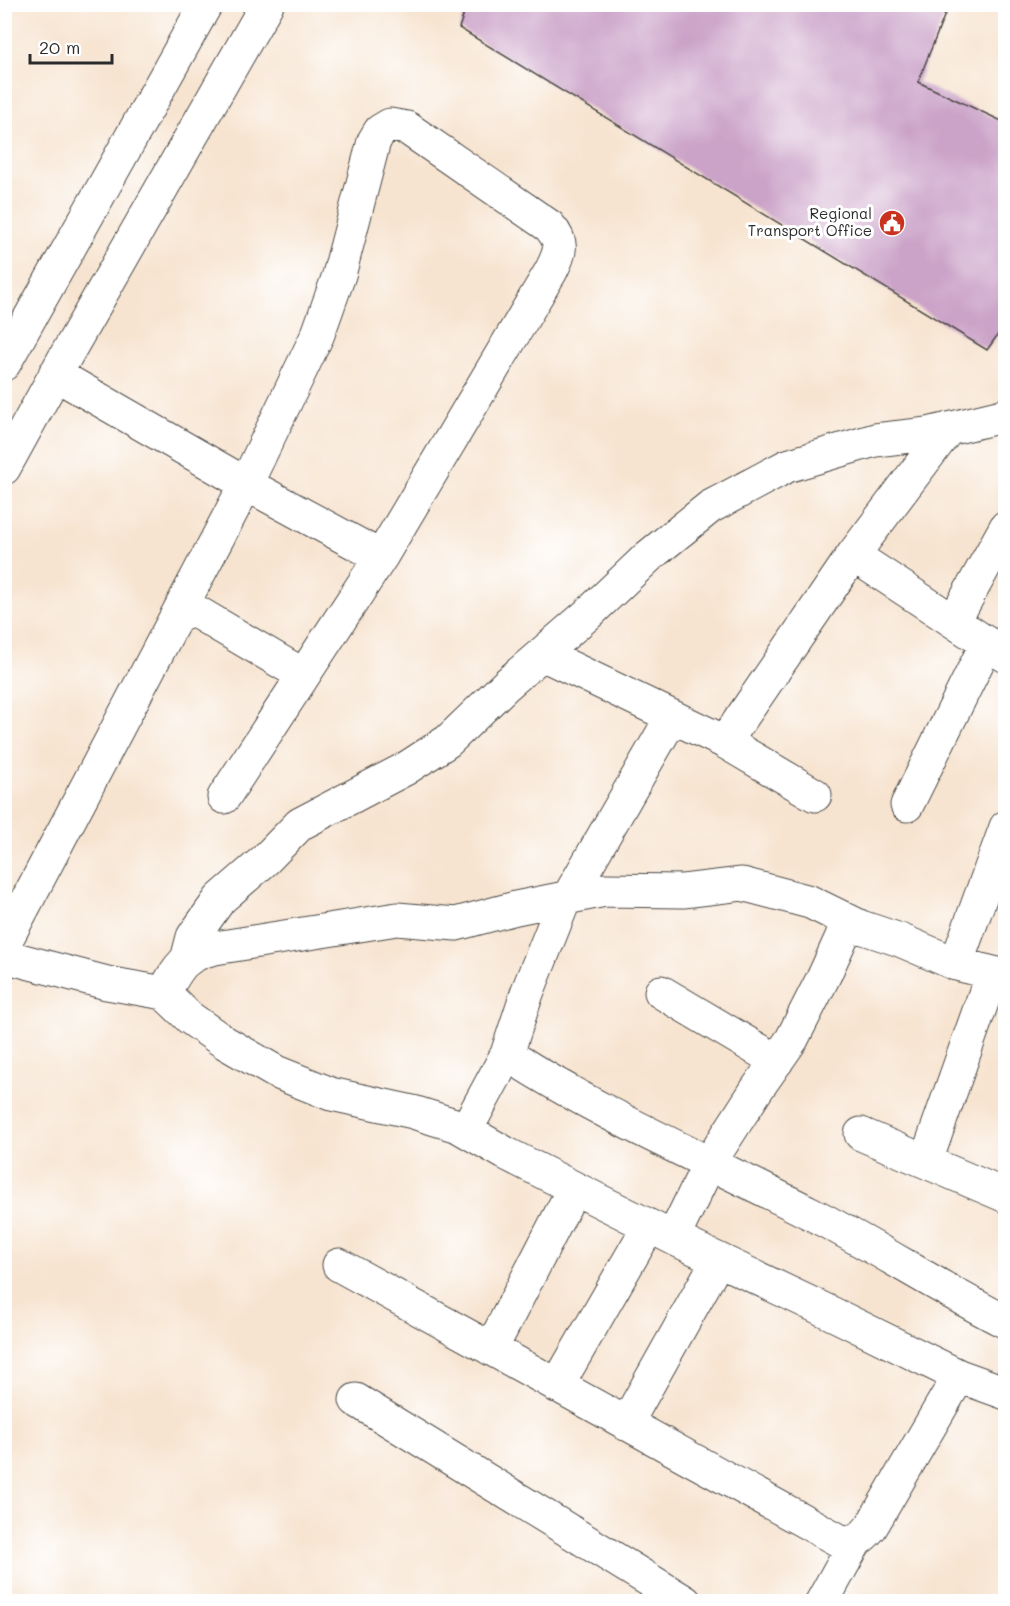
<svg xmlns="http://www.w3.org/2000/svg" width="1010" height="1606" font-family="Mali,sans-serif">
<rect width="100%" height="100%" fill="#fff"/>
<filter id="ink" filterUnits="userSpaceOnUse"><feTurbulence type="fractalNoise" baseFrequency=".0167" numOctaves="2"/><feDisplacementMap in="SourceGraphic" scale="12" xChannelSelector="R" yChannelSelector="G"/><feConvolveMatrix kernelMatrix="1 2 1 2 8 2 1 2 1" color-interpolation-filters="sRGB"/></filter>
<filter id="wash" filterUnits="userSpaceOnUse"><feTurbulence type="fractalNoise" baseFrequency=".008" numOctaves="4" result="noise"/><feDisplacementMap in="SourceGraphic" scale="24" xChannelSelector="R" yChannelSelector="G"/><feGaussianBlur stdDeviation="1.35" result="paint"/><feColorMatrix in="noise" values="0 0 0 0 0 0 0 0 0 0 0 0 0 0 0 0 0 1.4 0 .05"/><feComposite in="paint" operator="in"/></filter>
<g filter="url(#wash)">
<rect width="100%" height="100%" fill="#f7e4d0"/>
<g id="blocks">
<!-- building -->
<path fill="#cba2c8" d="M 467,4 L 949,4 L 918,82 L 1006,123 L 1006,323 L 987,350 L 459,28 Z"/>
</g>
</g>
<g filter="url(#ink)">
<use href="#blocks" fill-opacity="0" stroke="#4a4744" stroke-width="1.5"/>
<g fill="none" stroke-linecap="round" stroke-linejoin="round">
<defs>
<path id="minor" d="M 4,364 L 206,4
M 55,374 L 246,484 L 381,557
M 4,468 L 64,359 L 267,4
M 853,555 L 1006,656
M 183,604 L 303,675
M 954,621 L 1006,527
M 542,654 L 725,742 L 815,795
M 725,742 L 853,555 L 948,429
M 907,805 L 987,643
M 568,898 L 672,717
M 4,944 L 246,484 L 318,334 L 339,275 L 374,141 L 380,131 L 390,125 L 407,128 L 549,226 C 565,244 560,252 551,271 L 381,557 L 224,797
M 4,956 L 107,983 L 164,993 C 178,967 185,954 215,948 L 397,919 L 456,924 L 516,908 L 605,890 L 683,891 L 742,884 L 810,902 L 861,927 L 900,940 L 956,964 L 1006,976
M 187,960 L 193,937 L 220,899 L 265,860 L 300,824 L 405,769 L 448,741 L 506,685 L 588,614 L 649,556 L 710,507 L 787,466 L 875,440 L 928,434 L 1006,415
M 956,964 L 1006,827
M 661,992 L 777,1061
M 164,993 L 190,1018 L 224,1042 L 276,1072 L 331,1094 L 413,1112 L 458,1126 L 505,1153 L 673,1238 L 833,1314 L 959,1376 L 1006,1393
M 507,1054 C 602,1116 709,1161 810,1213 C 877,1247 939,1288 1006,1322
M 466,1130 L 507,1054 L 527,993 L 565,898
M 861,1134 L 1006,1196
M 926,1161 L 992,974
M 673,1238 L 710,1162 L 757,1089 L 792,1039 L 825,974 L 844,932 L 851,922
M 339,1265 L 842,1542 C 857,1542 862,1538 871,1527 L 959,1376
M 491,1349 L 574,1188
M 557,1386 L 649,1226
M 356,1400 L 685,1602
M 626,1424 L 718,1260
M 822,1602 L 855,1542"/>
</defs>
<!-- minor casing -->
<use href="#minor" stroke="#4a4744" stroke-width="35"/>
<!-- minor -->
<use href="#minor" stroke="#fff" stroke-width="33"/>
</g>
</g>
<!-- icons -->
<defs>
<symbol id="civic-disc" viewBox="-11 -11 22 22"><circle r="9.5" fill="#c8321e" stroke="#fff"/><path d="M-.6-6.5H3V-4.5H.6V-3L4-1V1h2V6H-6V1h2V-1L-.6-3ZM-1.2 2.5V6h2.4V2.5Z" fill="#fff"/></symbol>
</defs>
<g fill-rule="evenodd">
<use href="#civic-disc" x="877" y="208" width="30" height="30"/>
</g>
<g text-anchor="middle" stroke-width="6" stroke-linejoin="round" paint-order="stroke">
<!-- poi labels -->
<g font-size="15" fill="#2b2b2b" stroke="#fff" text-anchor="end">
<text x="872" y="219">Regional<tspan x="872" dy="17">Transport Office</tspan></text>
</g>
</g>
<!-- margin -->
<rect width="1010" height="1606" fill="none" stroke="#fff" stroke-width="24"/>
<!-- scale -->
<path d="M30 54v9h82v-9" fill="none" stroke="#2b2b2b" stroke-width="3"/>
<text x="39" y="54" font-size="18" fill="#2b2b2b" stroke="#ffffff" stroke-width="4.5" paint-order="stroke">20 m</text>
</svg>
